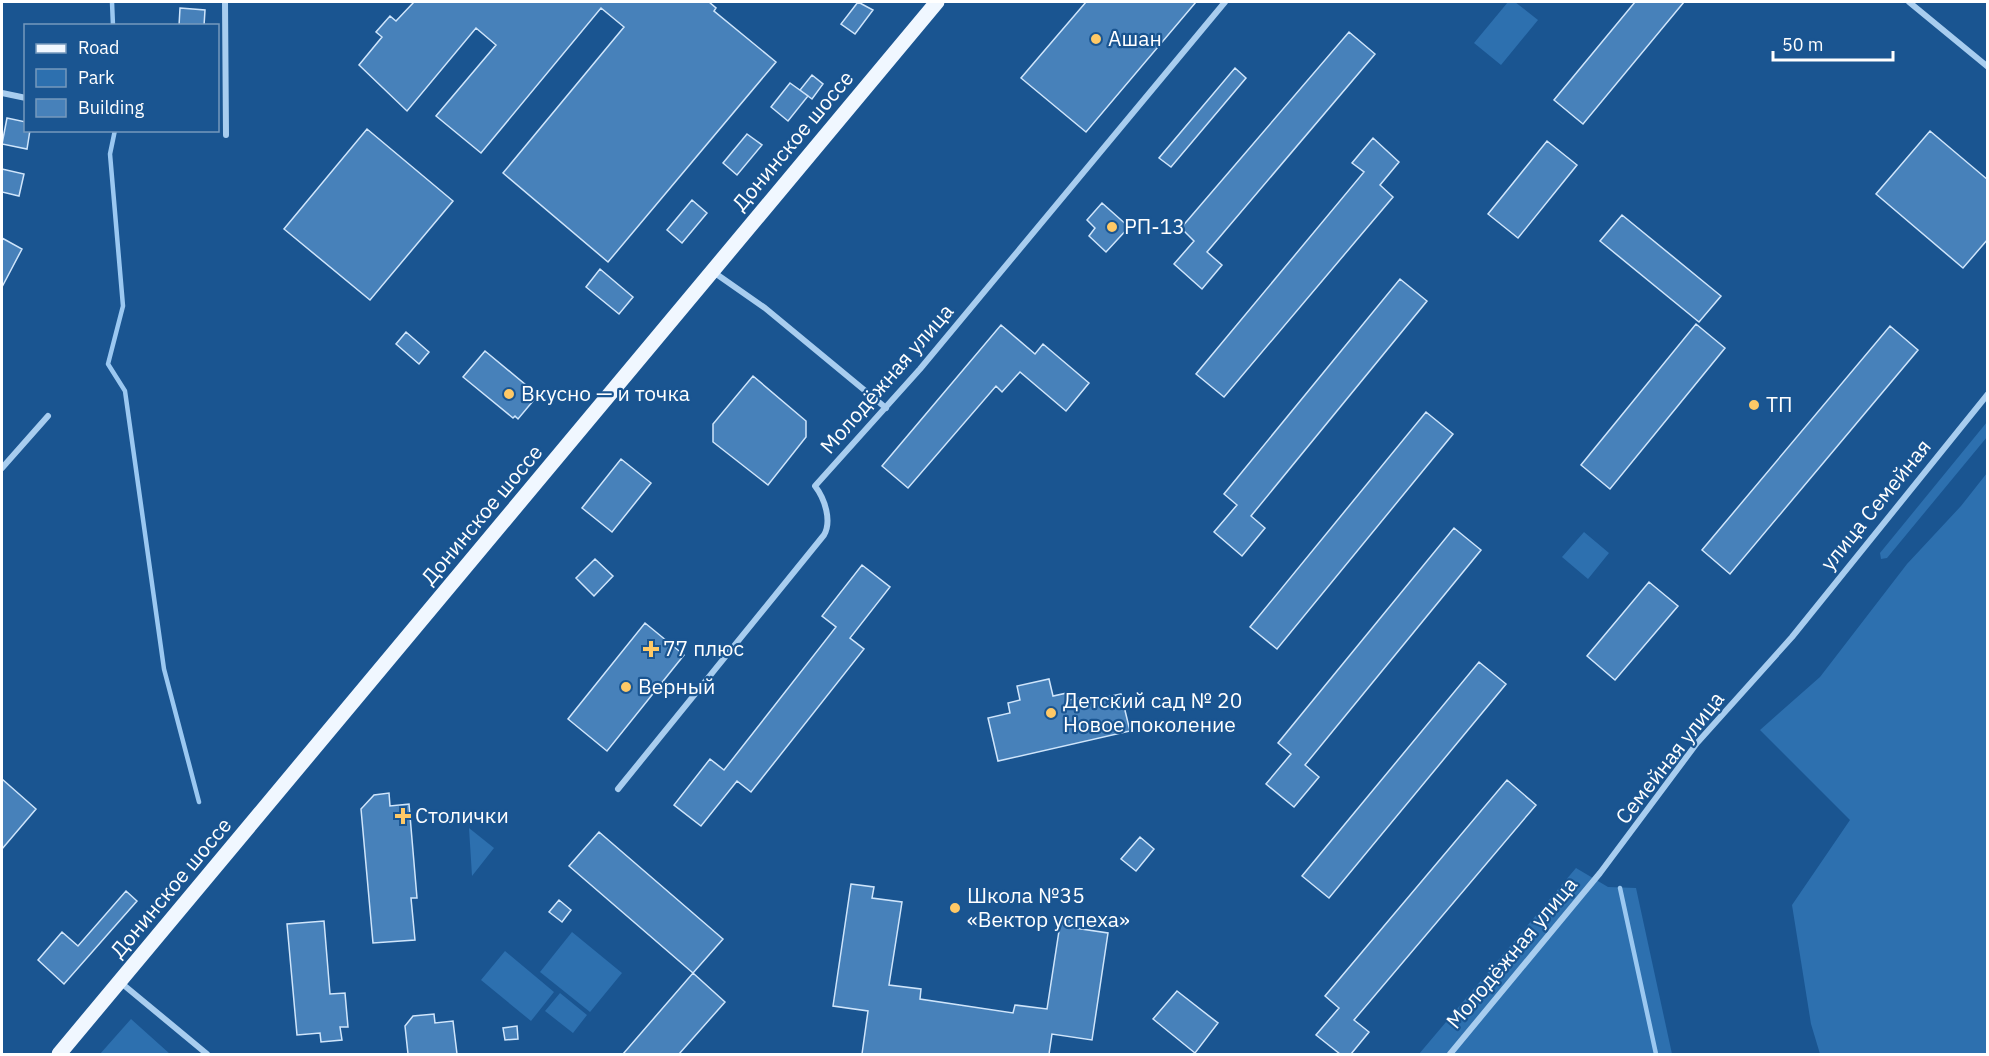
<svg xmlns="http://www.w3.org/2000/svg" width="1989" height="1056" font-family="'IBM Plex Sans',sans-serif">
<rect width="100%" height="100%" fill="#1a5591"/>
<!-- green -->
<path fill="#2d70af" d="M 1508,2 L 1515,2 L 1538,20 L 1501,65 L 1474,43 Z
M 1987,422 L 1987,437 L 1887,558 L 1881,559 L 1880,553 Z
M 1987,473 L 1987,1054 L 1820,1054 L 1811,1024 L 1792,905 L 1850,820 L 1760,730 L 1820,677 L 1907,564 L 1961,506 Z
M 1584,532 L 1609,553 L 1588,579 L 1562,557 Z
M 469,828 L 494,848 L 472,876 Z
M 1576,868 L 1608,887 L 1636,888 L 1672,1054 L 1419,1054 Z
M 572,932 L 622,973 L 590,1012 L 540,972 Z
M 505,951 L 554,992 L 531,1021 L 481,980 Z
M 560,993 L 587,1015 L 573,1033 L 545,1011 Z
M 131,1019 L 170,1054 L 100,1054 Z"/>
<g fill="none" stroke-linecap="round" stroke-linejoin="round">
<!-- stream -->
<path stroke="#9bc8f1" stroke-width="4.5" d="M 112,2 L 113,26
M 115,130 L 110,154 L 123,306 L 108,364 L 125,391 L 164,669 L 199,802
M 1620,888 L 1656,1054"/>
</g>
<!-- building -->
<path fill="#4781ba" stroke="#cfe5fb" stroke-width="1.5" d="M 414,2 L 709,2 L 716,8 L 714,11 L 776,62 L 608,262 L 503,173 L 624,27 L 601,8 L 481,153 L 436,116 L 496,45 L 476,28 L 407,111 L 359,65 L 382,37 L 376,32 L 390,16 L 396,21 Z
M 858,2 L 873,10 L 855,34 L 841,24 Z
M 1086,2 L 1196,2 L 1086,132 L 1021,78 Z
M 1635,2 L 1684,2 L 1583,124 L 1554,100 Z
M 180,8 L 205,10 L 204,26 L 179,26 Z
M 1349,32 L 1375,54 L 1207,252 L 1222,265 L 1202,289 L 1174,264 L 1194,241 L 1181,228 Z
M 1235,68 L 1246,78 L 1171,167 L 1159,158 Z
M 812,75 L 823,84 L 812,99 L 800,90 Z
M 790,83 L 808,96 L 788,121 L 771,107 Z
M 7,118 L 26,122 L 26,130 L 30,130 L 27,149 L 2,144 Z
M 367,129 L 453,201 L 370,300 L 284,229 Z
M 1930,131 L 1988,180 L 1988,239 L 1963,268 L 1876,194 Z
M 747,134 L 762,145 L 737,175 L 723,163 Z
M 1373,138 L 1399,162 L 1380,185 L 1393,197 L 1224,397 L 1196,374 L 1364,172 L 1352,163 Z
M 1547,141 L 1577,165 L 1518,238 L 1488,214 Z
M 2,169 L 24,174 L 19,196 L 2,192 Z
M 692,200 L 707,213 L 682,243 L 667,230 Z
M 1102,203 L 1129,227 L 1106,252 L 1089,236 L 1095,228 L 1087,220 Z
M 1622,215 L 1721,296 L 1699,322 L 1600,241 Z
M 2,238 L 22,249 L 2,287 Z
M 600,269 L 633,297 L 619,314 L 586,287 Z
M 1400,279 L 1427,301 L 1251,516 L 1265,528 L 1242,556 L 1214,532 L 1237,505 L 1224,494 Z
M 1696,324 L 1725,348 L 1610,489 L 1581,465 Z
M 1001,325 L 1035,354 L 1043,344 L 1089,383 L 1066,411 L 1020,372 L 1002,392 L 996,386 L 908,488 L 882,466 Z
M 1890,326 L 1918,350 L 1730,574 L 1702,550 Z
M 406,332 L 429,352 L 419,364 L 396,344 Z
M 485,351 L 538,395 L 518,419 L 515,416 L 513,418 L 463,377 Z
M 753,376 L 806,421 L 806,437 L 768,485 L 713,442 L 713,424 Z
M 1426,412 L 1453,434 L 1277,649 L 1250,627 Z
M 621,459 L 651,483 L 612,532 L 582,508 Z
M 1454,528 L 1481,550 L 1305,765 L 1319,777 L 1294,807 L 1266,784 L 1291,754 L 1278,743 Z
M 595,559 L 613,576 L 594,596 L 576,578 Z
M 862,565 L 890,587 L 850,638 L 864,649 L 751,792 L 737,781 L 701,826 L 674,805 L 710,759 L 724,770 L 836,627 L 822,616 Z
M 1649,582 L 1678,606 L 1615,680 L 1587,656 Z
M 645,623 L 684,655 L 607,751 L 568,719 Z
M 1479,662 L 1506,684 L 1329,898 L 1302,876 Z
M 1049,679 L 1053,696 L 1067,693 L 1069,700 L 1086,697 L 1089,701 L 1121,694 L 1130,731 L 998,761 L 988,718 L 1010,713 L 1008,703 L 1020,700 L 1017,686 Z
M 2,779 L 36,809 L 2,849 Z
M 1507,780 L 1536,805 L 1354,1020 L 1369,1032 L 1351,1054 L 1340,1054 L 1316,1035 L 1339,1008 L 1325,996 Z
M 389,793 L 390,806 L 409,804 L 417,898 L 411,898 L 415,940 L 373,943 L 361,809 L 374,795 Z
M 599,832 L 723,939 L 693,973 L 569,866 Z
M 1140,837 L 1154,849 L 1136,871 L 1121,859 Z
M 851,884 L 874,887 L 872,898 L 902,902 L 889,985 L 921,989 L 920,999 L 1013,1013 L 1015,1005 L 1047,1009 L 1061,918 L 1076,921 L 1075,928 L 1108,933 L 1092,1040 L 1052,1034 L 1049,1054 L 862,1054 L 868,1011 L 833,1006 Z
M 126,891 L 137,901 L 64,984 L 38,960 L 62,932 L 78,946 Z
M 559,900 L 571,910 L 562,922 L 549,912 Z
M 324,921 L 330,994 L 345,993 L 348,1027 L 340,1027 L 342,1040 L 321,1042 L 320,1033 L 297,1035 L 287,924 Z
M 693,973 L 725,1002 L 679,1054 L 623,1054 Z
M 1177,991 L 1218,1023 L 1195,1053 L 1153,1019 Z
M 434,1014 L 435,1023 L 453,1021 L 457,1054 L 408,1054 L 405,1026 L 413,1016 Z
M 517,1026 L 518,1039 L 505,1040 L 503,1028 Z"/>
<g fill="none" stroke-linecap="round" stroke-linejoin="round">
<!-- street -->
<path stroke="#a8cdef" stroke-width="6" d="M 225,2 L 226,135
M 1909,2 L 1988,67
M 2,93 L 26,98
M 712,271 L 765,308 L 886,408
M 2,468 L 48,416
M 618,789 L 824,535 C 832,521 825,499 815,486 L 920,369 L 1225,2
M 120,982 L 207,1054
M 1450,1054 L 1600,873 L 1697,743 L 1792,637 L 1988,394"/>
<!-- primary -->
<path stroke="#f0f7ff" stroke-width="15" d="M 59,1054 L 937,2"/>
</g>
<!-- markers -->
<g fill="#ffc966" stroke="#1a5591" stroke-width="2">
<circle cx="1096" cy="39" r="6"/>
<circle cx="1112" cy="227" r="6"/>
<circle cx="509" cy="394" r="6"/>
<circle cx="1754" cy="405" r="6"/>
<path d="M648 640h6v6h6v6h-6v6h-6v-6h-6v-6h6z"/>
<circle cx="626" cy="687" r="6"/>
<circle cx="1051" cy="713" r="6"/>
<path d="M400 807h6v6h6v6h-6v6h-6v-6h-6v-6h6z"/>
<circle cx="955" cy="908" r="6"/>
</g>
<g text-anchor="middle" stroke-width="4.5" stroke-linejoin="round" paint-order="stroke">
<!-- poi labels -->
<g font-size="21" fill="#fff" stroke="#1a5591" text-anchor="start">
<text x="1108" y="46">Ашан</text>
<text x="1124" y="234">РП-13</text>
<text x="521" y="401">Вкусно — и точка</text>
<text x="1766" y="412">ТП</text>
<text x="663" y="656">77 плюс</text>
<text x="638" y="694">Верный</text>
<text x="1063" y="708">Детский сад № 20<tspan x="1063" dy="24">Новое поколение</tspan></text>
<text x="415" y="823">Столички</text>
<text x="967" y="903">Школа №35<tspan x="967" dy="24">«Вектор успеха»</tspan></text>
</g>
<!-- street labels -->
<g font-size="21" fill="#fff" stroke="#1a5591">
<text transform="translate(793 141) rotate(-50)" y="7">Донинское шоссе</text>
<text transform="translate(887 379) rotate(-49)" y="7">Молодёжная улица</text>
<text transform="translate(1876 505) rotate(-51)" y="7">улица Семейная</text>
<text transform="translate(482 515) rotate(-50)" y="7">Донинское шоссе</text>
<text transform="translate(1670 758) rotate(-52)" y="7">Семейная улица</text>
<text transform="translate(171 888) rotate(-50)" y="7">Донинское шоссе</text>
<text transform="translate(1512 953) rotate(-50)" y="7">Молодёжная улица</text>
</g>
</g>
<!-- border -->
<rect width="1989" height="1056" fill="none" stroke="#ffffff" stroke-width="6"/>
<!-- legend -->
<rect x="24" y="24" width="195" height="108" fill="#1a5591" stroke="#7699bd" stroke-width="1.5"/>
<rect x="36" y="44" width="30" height="9" fill="#f0f7ff" stroke="#7699bd" stroke-width="1.5"/>
<text x="78" y="54" font-size="18" fill="#ffffff">Road</text>
<rect x="36" y="69" width="30" height="18" fill="#2d70af" stroke="#7699bd" stroke-width="1.5"/>
<text x="78" y="84" font-size="18" fill="#ffffff">Park</text>
<rect x="36" y="99" width="30" height="18" fill="#4781ba" stroke="#7699bd" stroke-width="1.5"/>
<text x="78" y="114" font-size="18" fill="#ffffff">Building</text>
<!-- scale -->
<path d="M1773 51v9h120v-9" fill="none" stroke="#ffffff" stroke-width="3"/>
<text x="1782" y="51" font-size="18" fill="#ffffff" stroke="#1a5591" stroke-width="4.5" paint-order="stroke">50 m</text>
</svg>
